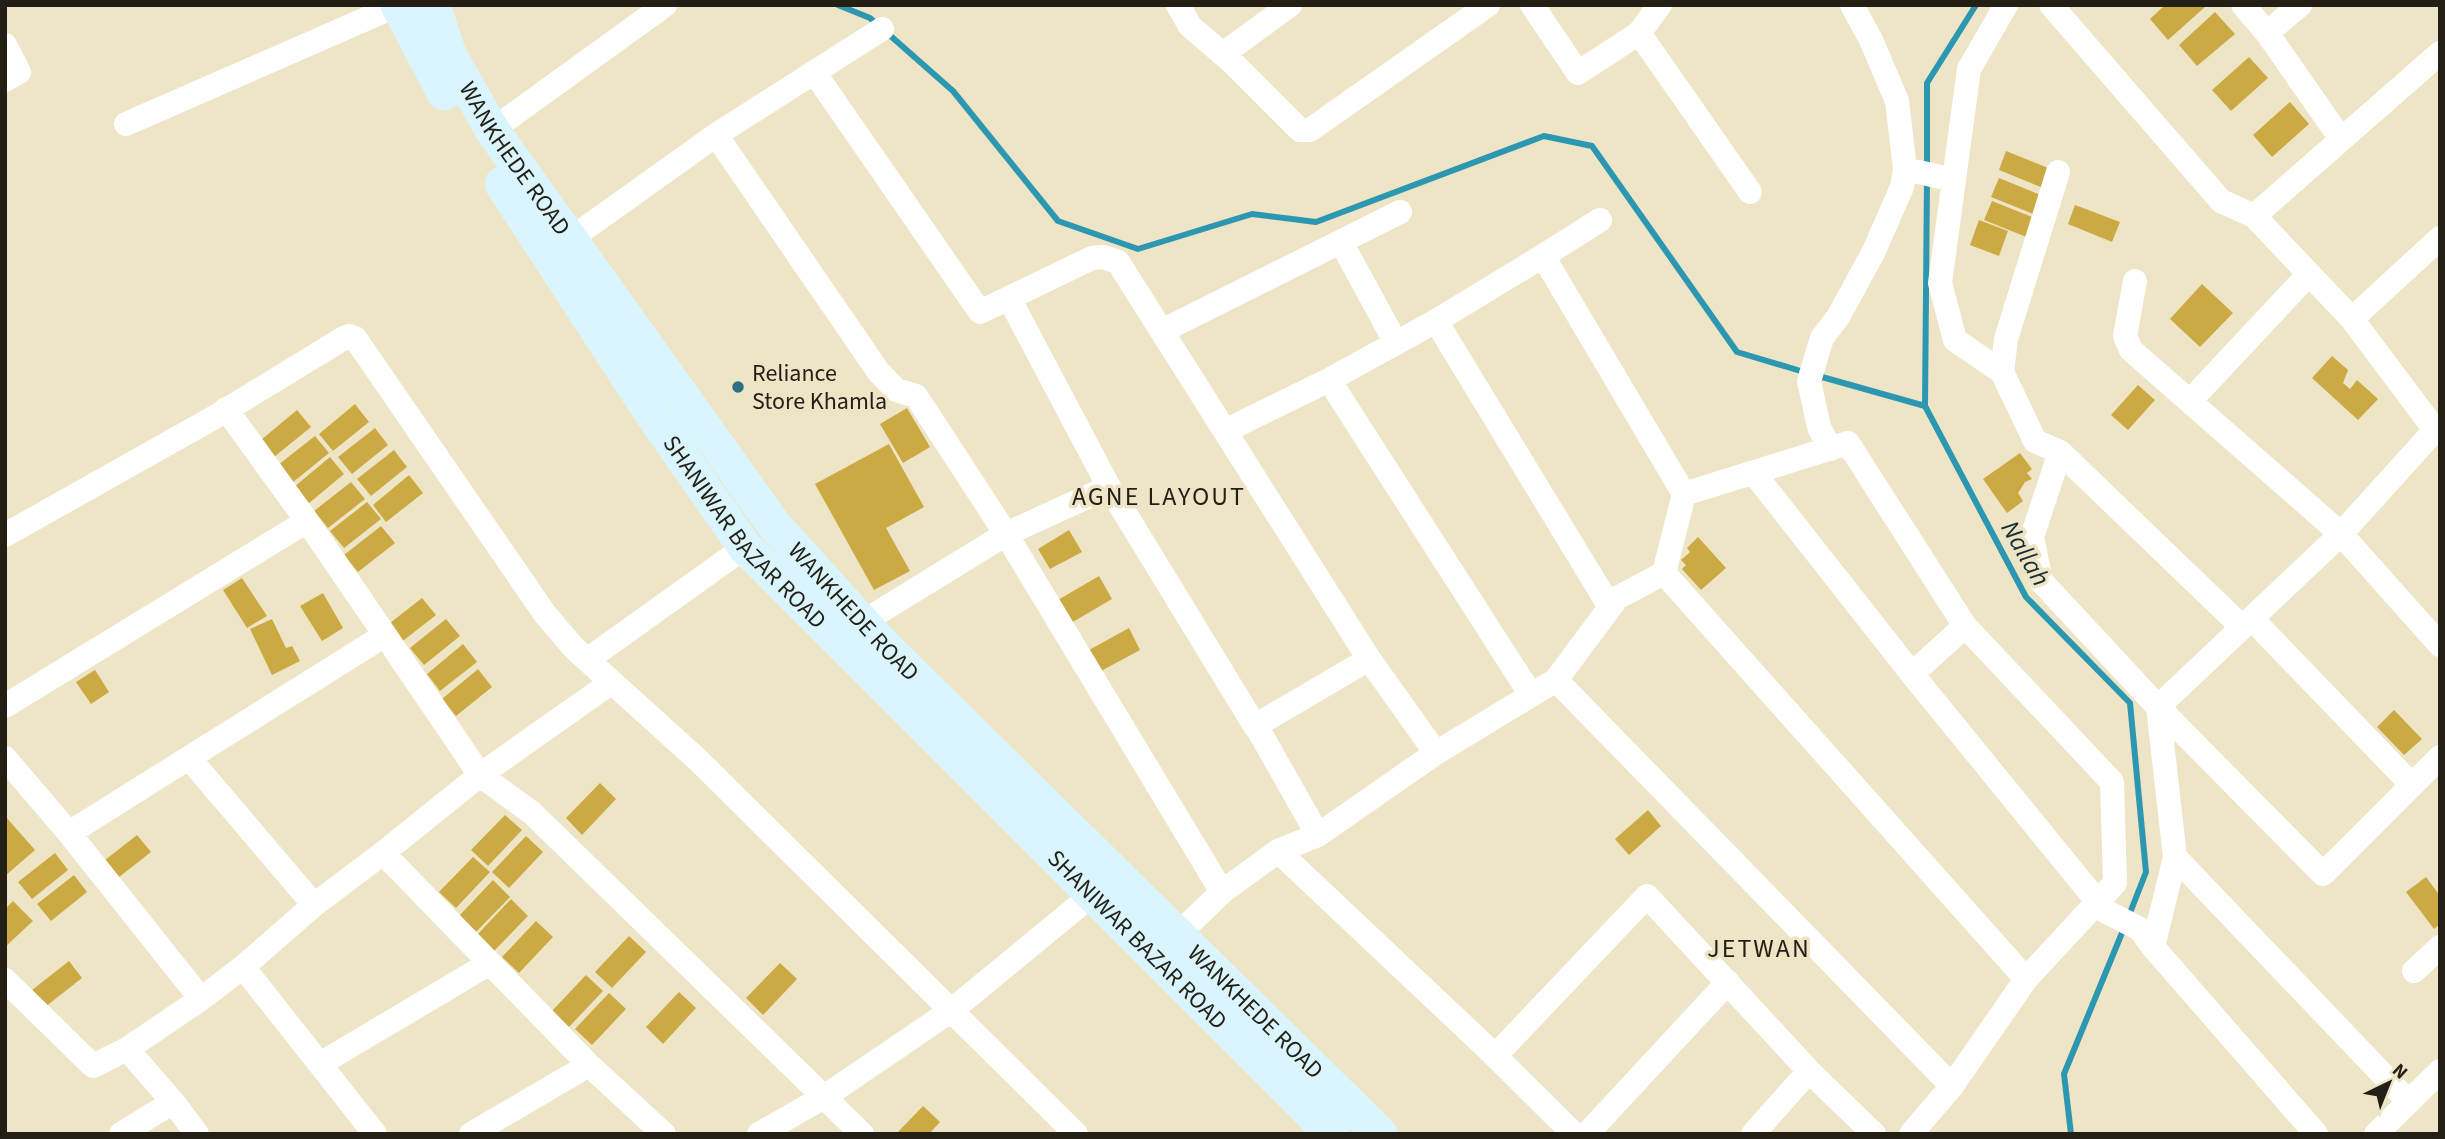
<svg xmlns="http://www.w3.org/2000/svg" width="2445" height="1139" font-family="'Source Sans 3',sans-serif">
<rect width="100%" height="100%" fill="#eee4c6"/>
<g fill="none" stroke-linecap="round" stroke-linejoin="round">
<!-- stream -->
<path stroke="#2c97b1" stroke-width="6" d="M 838,5 L 870,18 L 877,24
M 885,31 L 953,91 L 1058,221 L 1138,249 L 1252,214 L 1316,222 L 1544,136 L 1592,146 L 1737,352 L 1804,372
M 1927,168 L 1927,83 L 1976,5
M 1927,179 L 1925,406 L 2026,597 L 2130,703 L 2146,872 L 2128,918
M 1815,375 L 1925,406
M 2071,1134 L 2064,1074 L 2124,928"/>
</g>
<!-- building -->
<path fill="#ccaa43" d="M 2165,5 L 2204,5 L 2205,7 L 2168,40 L 2150,19 Z
M 2215,12 L 2235,34 L 2197,66 L 2179,45 Z
M 2249,57 L 2268,78 L 2231,111 L 2212,90 Z
M 2290,102 L 2309,124 L 2272,157 L 2253,135 Z
M 2006,151 L 2051,169 L 2043,188 L 1999,170 Z
M 1999,178 L 2043,196 L 2036,215 L 1991,197 Z
M 1992,201 L 2037,219 L 2029,238 L 1984,220 Z
M 2075,205 L 2120,222 L 2112,242 L 2068,224 Z
M 1979,220 L 2008,231 L 1999,256 L 1970,245 Z
M 2202,284 L 2233,313 L 2200,347 L 2170,319 Z
M 2332,356 L 2348,370 L 2343,383 L 2350,389 L 2357,380 L 2378,399 L 2358,420 L 2312,378 Z
M 2138,385 L 2155,400 L 2128,430 L 2111,415 Z
M 355,404 L 369,422 L 333,451 L 319,434 Z
M 907,408 L 930,447 L 903,463 L 880,424 Z
M 297,410 L 311,427 L 274,457 L 261,440 Z
M 375,428 L 388,445 L 352,474 L 338,457 Z
M 315,436 L 329,453 L 292,483 L 278,465 Z
M 889,444 L 924,507 L 886,528 L 910,571 L 874,590 L 815,484 Z
M 394,450 L 407,467 L 371,496 L 357,479 Z
M 2020,453 L 2032,469 L 2027,473 L 2032,479 L 2025,482 L 2018,493 L 2023,501 L 2007,513 L 1983,479 Z
M 330,457 L 344,474 L 308,504 L 294,487 Z
M 409,475 L 423,493 L 386,522 L 373,505 Z
M 351,482 L 365,499 L 328,528 L 314,511 Z
M 367,502 L 381,519 L 344,548 L 330,531 Z
M 381,526 L 395,543 L 358,572 L 344,555 Z
M 1069,530 L 1082,552 L 1050,569 L 1038,549 Z
M 1698,537 L 1726,568 L 1701,590 L 1682,569 L 1686,565 L 1681,560 L 1690,552 L 1687,548 Z
M 1099,576 L 1112,599 L 1071,623 L 1058,600 Z
M 242,578 L 267,616 L 247,628 L 223,590 Z
M 323,593 L 343,628 L 322,641 L 300,606 Z
M 422,598 L 436,615 L 399,644 L 385,627 Z
M 272,619 L 286,648 L 292,646 L 300,661 L 272,675 L 250,629 Z
M 446,619 L 460,636 L 424,665 L 410,648 Z
M 1129,628 L 1140,650 L 1101,671 L 1089,650 Z
M 463,644 L 477,662 L 440,691 L 427,674 Z
M 478,669 L 492,687 L 456,716 L 442,699 Z
M 95,670 L 109,692 L 91,704 L 76,682 Z
M 2394,710 L 2422,739 L 2404,755 L 2377,727 Z
M 600,783 L 616,799 L 582,835 L 566,818 Z
M 1648,810 L 1661,826 L 1629,855 L 1615,839 Z
M 505,815 L 522,830 L 488,866 L 471,850 Z
M 5,816 L 35,850 L 5,876 Z
M 137,835 L 151,852 L 114,881 L 100,864 Z
M 526,836 L 543,852 L 509,888 L 492,872 Z
M 55,853 L 68,870 L 32,899 L 18,882 Z
M 473,857 L 490,872 L 456,908 L 439,892 Z
M 74,875 L 87,892 L 51,921 L 37,904 Z
M 2426,877 L 2440,896 L 2440,924 L 2434,929 L 2406,892 Z
M 493,880 L 510,897 L 476,932 L 459,916 Z
M 511,899 L 528,916 L 494,951 L 477,935 Z
M 13,901 L 33,921 L 5,947 L 5,909 Z
M 536,921 L 553,937 L 519,973 L 502,957 Z
M 629,936 L 646,952 L 612,988 L 595,972 Z
M 69,961 L 82,978 L 45,1007 L 32,990 Z
M 780,963 L 797,979 L 763,1015 L 746,998 Z
M 586,975 L 603,991 L 569,1027 L 552,1011 Z
M 679,992 L 696,1008 L 663,1044 L 646,1027 Z
M 609,993 L 626,1009 L 592,1045 L 575,1029 Z
M 923,1106 L 940,1122 L 929,1134 L 896,1134 Z"/>
<g fill="none" stroke-linecap="round" stroke-linejoin="round">
<!-- minor -->
<path stroke="#fff" stroke-width="24" d="M 1178,5 L 1190,26 L 1233,63 L 1300,130 L 1310,130 L 1488,5
M 1532,5 L 1578,73 L 1639,33
M 1660,5 L 1639,33 L 1750,192
M 2006,5 L 1969,69 L 1940,283 L 1955,340 L 2002,372 L 2035,441 L 2060,452 L 2242,627
M 2051,5 L 2221,201 L 2254,216
M 2243,5 L 2267,33
M 2300,5 L 2267,33 L 2341,139
M 5,45 L 19,72 L 5,80
M 1223,54 L 1290,5
M 814,72 L 980,312 L 1092,258 L 1103,257 L 1118,262 L 1369,659 L 1255,726 L 1109,487 L 1009,298
M 126,124 L 398,5
M 492,130 L 665,5
M 716,135 L 882,29
M 1905,169 L 1954,180
M 2440,238 L 2352,319 L 2435,430 L 2341,534 L 2440,645
M 569,240 L 716,135 L 878,371 L 896,390 L 916,396 L 1006,534 L 1109,487
M 1341,242 L 1396,343
M 1543,256 L 1436,321 L 1610,607
M 2135,281 L 2125,336 L 2131,350 L 2341,534 L 2158,707 L 2175,857 L 2409,1102
M 2352,319 L 2254,216 L 2440,53
M 1436,321 L 1329,380 L 1531,695
M 1162,331 L 1400,212
M 2002,372 L 2006,339 L 2058,172
M 2190,401 L 2309,274
M 1225,431 L 1329,380
M 1830,449 L 1819,427 L 1809,381 L 1822,338 L 1838,317 L 1873,253 L 1902,187 L 1905,169 L 1897,101 L 1871,40 L 1852,5
M 2060,452 L 2032,537 L 2041,581 L 2158,707 L 2323,874 L 2440,757
M 1753,472 L 1912,674 L 2105,911 L 2140,929 L 2153,947
M 1684,494 L 1848,443 L 1965,626 L 2112,782 L 2115,883 L 2026,979 L 1952,1086 L 1911,1134
M 5,535 L 213,418 L 344,338 L 349,336 L 355,338 L 545,614 L 574,648 L 698,760 L 1076,1134
M 1664,573 L 2026,979
M 2252,619 L 2411,784
M 863,622 L 1006,534 L 1222,892
M 385,635 L 480,775 L 612,682
M 1369,659 L 1436,753
M 587,660 L 745,547
M 1912,674 L 1965,626
M 1556,680 L 1952,1086
M 5,706 L 307,521 L 226,409
M 1255,724 L 1318,835 L 1278,851
M 5,758 L 69,833 L 385,635 L 307,521
M 69,833 L 201,999 L 243,967 L 314,905 L 189,758
M 1318,835 L 1436,753 L 1556,680 L 1617,598 L 1664,573 L 1684,494 L 1543,256 L 1600,220
M 383,853 L 589,1065 L 664,1134
M 2175,857 L 2153,947 L 2316,1134
M 314,905 L 383,853 L 480,775 L 532,813 L 862,1134
M 1167,945 L 1222,892 L 1278,851 L 1487,1048 L 1574,1134
M 243,967 L 375,1134
M 2414,971 L 2440,947
M 5,980 L 93,1066 L 127,1049 L 173,1102 L 197,1134
M 127,1049 L 201,999
M 1495,1056 L 1647,896 L 1809,1071 L 1874,1134
M 320,1064 L 490,963
M 121,1134 L 173,1102
M 471,1134 L 589,1065
M 759,1134 L 824,1097 L 952,1010 L 1093,894
M 1587,1134 L 1728,982
M 1753,1134 L 1809,1071
M 2376,1134 L 2440,1071"/>
<!-- secondary -->
<g stroke="#daf5fd" stroke-width="35">
<path d="M 398,5 L 444,93"/>
<path id="s1" d="M 433,5 L 449,54 L 492,130 L 774,525 L 882,644 L 1380,1134"/>
<path id="s2" d="M 502,184 L 652,414 L 745,547 L 1332,1134"/>
</g>
</g>
<!-- markers -->
<circle fill="#2c6f81" stroke="#eee4c6" stroke-width="2.5" cx="738" cy="387" r="7"/>
<g text-anchor="middle" stroke-width="7" stroke-linejoin="round" paint-order="stroke">
<!-- street labels -->
<g font-size="24" fill="#231f15" stroke="#eee4c6">
<text dy="8" stroke="none"><textPath href="#s1" startOffset="175">WANKHEDE ROAD</textPath></text>
<text dy="8" stroke="none"><textPath href="#s2" startOffset="425">SHANIWAR BAZAR ROAD</textPath></text>
<text dy="8" stroke="none"><textPath href="#s1" startOffset="742">WANKHEDE ROAD</textPath></text>
<text dy="8" stroke="none"><textPath href="#s2" startOffset="992">SHANIWAR BAZAR ROAD</textPath></text>
<text dy="8" stroke="none"><textPath href="#s1" startOffset="1309">WANKHEDE ROAD</textPath></text>
</g>
<!-- poi labels -->
<g font-size="24" fill="#231f15" stroke="#eee4c6" text-anchor="start">
<text x="752" y="381">Reliance<tspan x="752" dy="28">Store Khamla</tspan></text>
</g>
<!-- neighbourhood labels -->
<g font-size="26" letter-spacing="2" fill="#231f15" stroke="#eee4c6">
<text x="1159" y="505">AGNE LAYOUT</text>
<text x="1759" y="957">JETWAN</text>
</g>
<!-- water labels -->
<g font-size="26" font-style="italic" fill="#172e35" stroke="#eee4c6">
<text transform="translate(2026 553) rotate(60)" y="9">Nallah</text>
</g>
</g>
<!-- border -->
<rect width="2445" height="1139" fill="none" stroke="#231f15" stroke-width="14"/>
<!-- north arrow -->
<g transform="translate(2389 1083) rotate(43)" stroke="#eee4c6" stroke-width="5" paint-order="stroke">
<path d="M0-5L12 26L0 18L-12 26Z" fill="#231f15"/>
<text y="-10" font-size="19" font-weight="bold" text-anchor="middle" fill="#231f15">N</text>
</g>
</svg>
